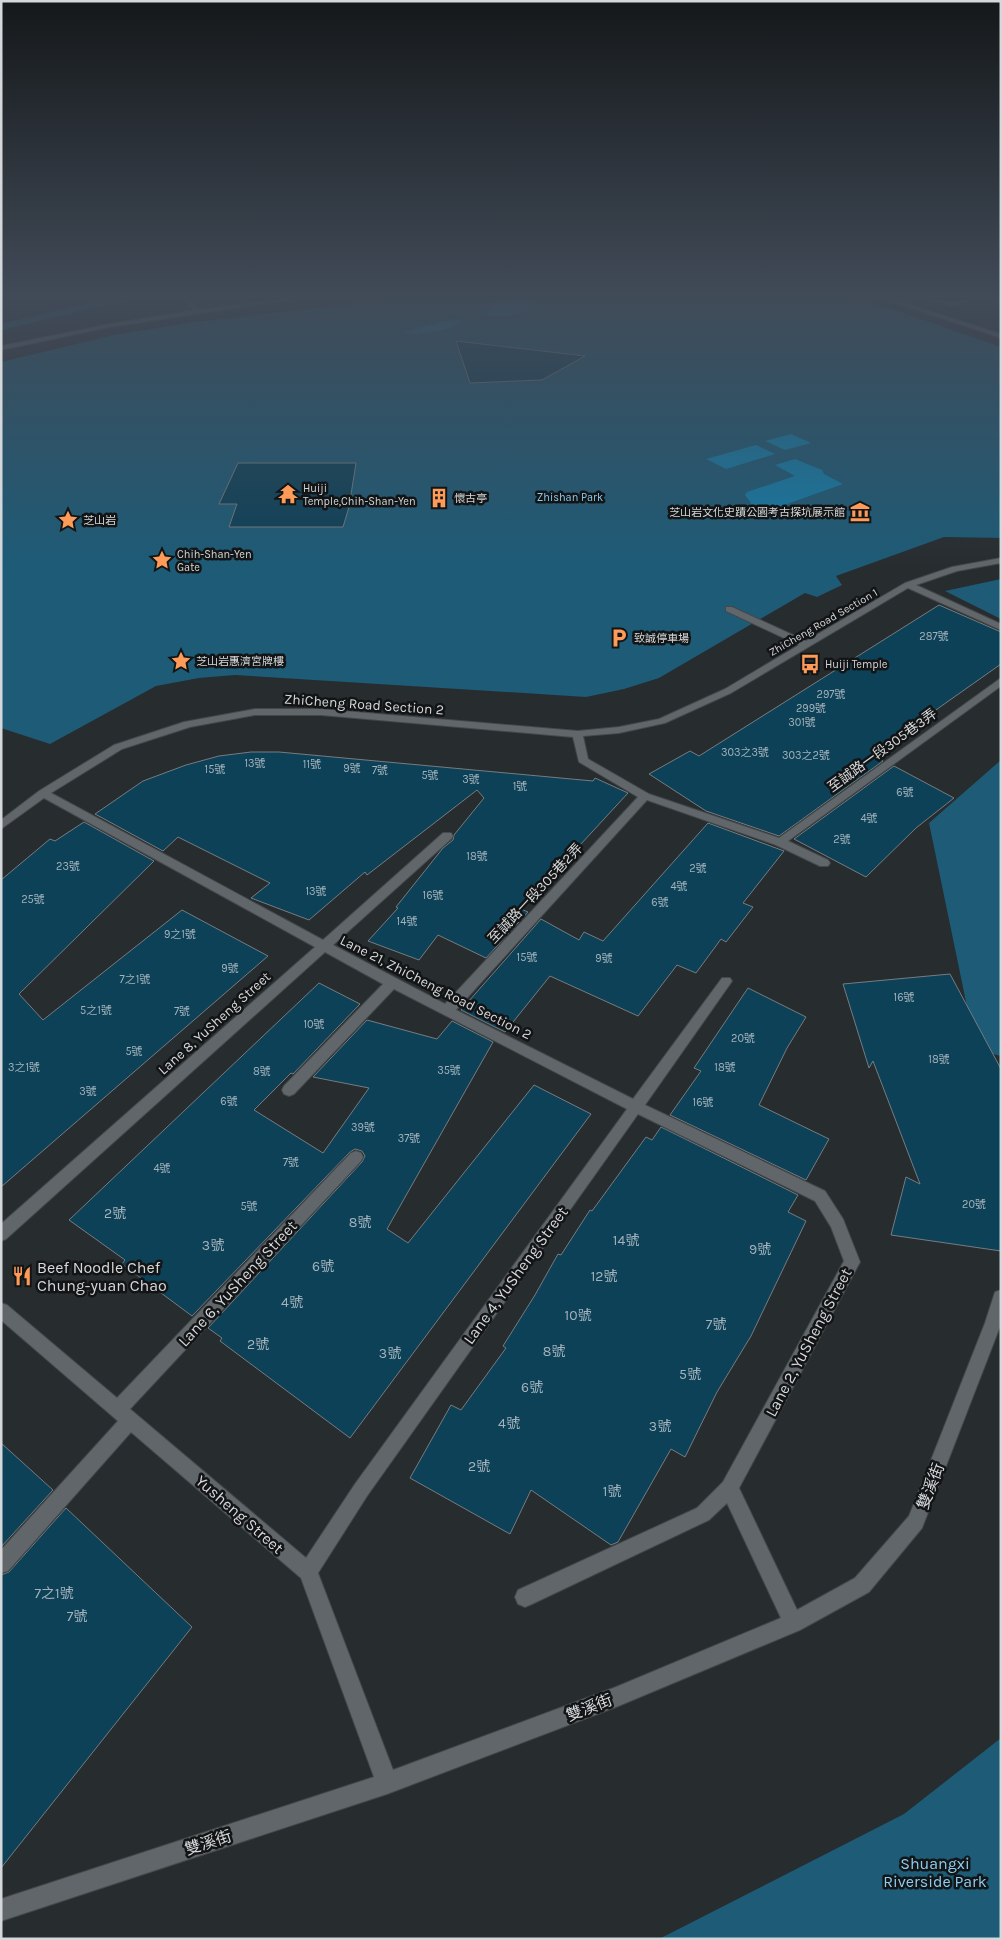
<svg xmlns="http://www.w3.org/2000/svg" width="1002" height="1940" font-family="Karla,'Noto Sans TC',sans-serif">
<rect width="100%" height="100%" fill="#272c2f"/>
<!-- green -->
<path fill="#1d5b77" d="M 107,299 L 132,299 L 1,330 L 1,324 Z
M 390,299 L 851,299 L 888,308 L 1001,347 L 1001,538 L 944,537 L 836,576 L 842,585 L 817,597 L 805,593 L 659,678 L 624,689 L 586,697 L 235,675 L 199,678 L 156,686 L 50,744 L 1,728 L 1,362 L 114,335 L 188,323 Z
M 1001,579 L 1001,619 L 945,591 Z
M 1001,760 L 1001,1056 L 976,1050 L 929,823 Z
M 1001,1738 L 1001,1939 L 659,1939 L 904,1814 Z"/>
<!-- water -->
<path fill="#137da9" d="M 501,299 L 547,299 L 535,300 L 535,305 C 525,316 498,319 485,314 L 494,303 Z
M 454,319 L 458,320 L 461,323 C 451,329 414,338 404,332 Z
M 791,434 L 811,443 L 785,450 L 765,441 Z
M 756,445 L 775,454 L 726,469 L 706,459 Z
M 795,459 L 822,470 L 824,474 L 843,484 L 762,513 L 756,513 L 745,507 L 751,503 L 745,495 L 747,492 L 795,476 L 775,465 Z"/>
<!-- building -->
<path fill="#0d4158" stroke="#767c80" d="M 456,341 L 585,356 L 542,380 L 470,383 Z
M 238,463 L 356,463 L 349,507 L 343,527 L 229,527 L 237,504 L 219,504 Z
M 939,605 L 1001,632 L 1001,664 L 872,755 L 883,761 L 779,836 L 706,811 L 649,774 L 690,751 L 699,756 Z
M 251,752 L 279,752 L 593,781 L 595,778 L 628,793 L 521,909 L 528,912 L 486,958 L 438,935 L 419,960 L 368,941 L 398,908 L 396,907 L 443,848 L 453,840 L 454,835 L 484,798 L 477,790 L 367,875 L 365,872 L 309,920 L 251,898 L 270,883 L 178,837 L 163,851 L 95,814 L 143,781 L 186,765 L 219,756 Z
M 894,766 L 954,798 L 916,828 L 866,877 L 794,839 Z
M 84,822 L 154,861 L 19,994 L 43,1020 L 182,910 L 268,956 L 1,1187 L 1,880 L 50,839 L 55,841 Z
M 708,823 L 784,851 L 743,903 L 753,907 L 726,942 L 721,939 L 696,973 L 677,965 L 638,1016 L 550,976 L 505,1032 L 461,1010 L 541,919 L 579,940 L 584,932 L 603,941 Z
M 950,974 L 1001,1069 L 1001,1251 L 891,1235 L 906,1177 L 920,1184 L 873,1061 L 869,1068 L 843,984 Z
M 319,983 L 360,1004 L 293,1074 L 291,1073 L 254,1110 L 323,1153 L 369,1088 L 313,1077 L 367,1020 L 437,1039 L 452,1021 L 493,1042 L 387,1229 L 408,1243 L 534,1085 L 591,1114 L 350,1438 L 220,1341 L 222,1338 L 208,1328 L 362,1162 L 365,1156 L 362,1151 L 355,1149 L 350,1152 L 192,1316 L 122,1264 L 125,1260 L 69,1220 Z
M 748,988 L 806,1017 L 787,1048 L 759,1105 L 829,1139 L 806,1180 L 670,1115 L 701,1071 L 694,1068 Z
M 661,1127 L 798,1195 L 788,1212 L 806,1221 L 751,1336 L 717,1392 L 685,1457 L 671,1449 L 618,1542 L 611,1545 L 531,1490 L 510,1534 L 410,1478 L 451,1405 L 461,1410 L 506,1348 L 503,1346 L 535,1295 L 558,1254 L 561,1255 L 590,1210 L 592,1211 L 646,1137 L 652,1140 Z
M 1,1443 L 53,1490 L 1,1547 Z
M 66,1508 L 192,1627 L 1,1868 L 1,1575 L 9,1572 Z"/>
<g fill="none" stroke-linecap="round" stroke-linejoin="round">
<defs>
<path id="minor" d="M 184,299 L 190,299 L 200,310 L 282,299 L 296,299 L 110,327 L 1,350 L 1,346 L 110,324 L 194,310 Z
M 884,299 L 892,299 L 1001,334 L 1001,338 Z
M 928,299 L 952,302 L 973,299 L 952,306 Z
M 988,299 L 1001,300 L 1001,304 L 989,300 Z
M 1001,558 L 1001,563 L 957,571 L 916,585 L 1001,624 L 1001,630 L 908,588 L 731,693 L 665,723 L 619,733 L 583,736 L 588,759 L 649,794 L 779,838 L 1001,678 L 1001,686 L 788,841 L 828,860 L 830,863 L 828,866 L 820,866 L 776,845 L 647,800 L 456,1010 L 633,1099 L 722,978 L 730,978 L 732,981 L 730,984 L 645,1105 L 825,1191 L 843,1219 L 860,1262 L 739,1488 L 797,1610 L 855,1578 L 909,1516 L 985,1323 L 995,1292 L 1001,1290 L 1001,1324 L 922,1528 L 869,1592 L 800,1630 L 616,1707 L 387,1794 L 1,1921 L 1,1899 L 374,1777 L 301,1578 L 131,1432 L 8,1571 L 1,1573 L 1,1550 L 118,1421 L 1,1320 L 1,1303 L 7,1305 L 117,1398 L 351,1153 L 356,1151 L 361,1153 L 363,1157 L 361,1161 L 130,1409 L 306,1558 L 355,1484 L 627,1109 L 394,989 L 294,1094 L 289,1096 L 284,1094 L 282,1090 L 284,1086 L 383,984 L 325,952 L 6,1239 L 1,1241 L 1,1224 L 315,947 L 44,798 L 1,829 L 1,820 L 39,791 L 114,745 L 184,722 L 255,709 L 321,709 L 578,731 L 619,727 L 659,719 L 725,689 L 799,645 L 726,611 L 726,607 L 732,607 L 806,641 L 905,583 L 952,567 ZM 255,715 L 321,715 L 573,737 L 579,762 L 638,797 L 445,1004 L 333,945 L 451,839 L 453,836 L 451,833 L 443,833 L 323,940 L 51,793 L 122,749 L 190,727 ZM 638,1114 L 815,1201 L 831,1227 L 844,1261 L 723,1482 L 697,1508 L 518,1590 L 515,1597 L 518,1604 L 525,1607 L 532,1604 L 709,1520 L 727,1503 L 781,1618 L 616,1687 L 393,1770 L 318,1573 L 367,1496 Z"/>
</defs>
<!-- minor casing -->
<use href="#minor" stroke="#43484a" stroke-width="2"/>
<!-- minor -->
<use href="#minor" fill="#61666a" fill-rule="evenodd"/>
</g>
<!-- sky -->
<linearGradient id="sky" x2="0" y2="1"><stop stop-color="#15181a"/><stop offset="0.52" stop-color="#414b58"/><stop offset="1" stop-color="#414b58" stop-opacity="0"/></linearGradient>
<rect width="1002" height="570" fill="url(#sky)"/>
<!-- icons -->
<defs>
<symbol id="temple-bare" viewBox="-9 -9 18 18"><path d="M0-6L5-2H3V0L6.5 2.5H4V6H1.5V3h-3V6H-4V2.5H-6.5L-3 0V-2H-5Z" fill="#fe9b59" stroke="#121415" stroke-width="2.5" paint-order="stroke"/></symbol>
<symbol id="building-bare" viewBox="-9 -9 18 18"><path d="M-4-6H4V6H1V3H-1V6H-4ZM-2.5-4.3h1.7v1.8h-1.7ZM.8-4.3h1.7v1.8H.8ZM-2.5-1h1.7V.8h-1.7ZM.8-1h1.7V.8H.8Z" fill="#fe9b59" stroke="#121415" stroke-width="2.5" paint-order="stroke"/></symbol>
<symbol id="museum-bare" viewBox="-9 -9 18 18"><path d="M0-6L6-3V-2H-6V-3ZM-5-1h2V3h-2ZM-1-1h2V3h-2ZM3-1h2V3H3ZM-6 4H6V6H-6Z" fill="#fe9b59" stroke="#121415" stroke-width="2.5" paint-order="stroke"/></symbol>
<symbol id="sight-bare" viewBox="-9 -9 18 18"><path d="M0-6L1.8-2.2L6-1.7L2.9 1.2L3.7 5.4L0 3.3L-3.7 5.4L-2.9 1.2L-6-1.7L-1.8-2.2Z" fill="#fe9b59" stroke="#121415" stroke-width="2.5" paint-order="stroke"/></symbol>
<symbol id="parking-bare" viewBox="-9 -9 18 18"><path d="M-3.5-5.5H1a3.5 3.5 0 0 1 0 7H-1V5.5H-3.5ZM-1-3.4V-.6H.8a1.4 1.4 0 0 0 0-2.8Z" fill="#fe9b59" stroke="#121415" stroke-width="2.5" paint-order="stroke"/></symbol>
<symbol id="bus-bare" viewBox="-9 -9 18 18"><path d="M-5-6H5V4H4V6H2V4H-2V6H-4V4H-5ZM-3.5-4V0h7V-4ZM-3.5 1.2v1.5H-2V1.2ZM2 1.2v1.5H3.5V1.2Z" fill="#fe9b59" stroke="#121415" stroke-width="2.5" paint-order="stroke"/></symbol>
<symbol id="restaurant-bare" viewBox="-9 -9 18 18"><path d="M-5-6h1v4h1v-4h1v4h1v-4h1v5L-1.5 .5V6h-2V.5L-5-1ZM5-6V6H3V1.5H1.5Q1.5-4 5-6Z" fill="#fe9b59" stroke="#121415" stroke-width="2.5" paint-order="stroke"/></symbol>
</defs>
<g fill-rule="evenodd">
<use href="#temple-bare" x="274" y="480" width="28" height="28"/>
<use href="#building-bare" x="425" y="484" width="28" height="28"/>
<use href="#museum-bare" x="846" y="498" width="28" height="28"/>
<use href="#sight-bare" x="54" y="506" width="28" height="28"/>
<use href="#sight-bare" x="148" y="546" width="28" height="28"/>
<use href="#parking-bare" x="605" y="624" width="28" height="28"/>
<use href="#sight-bare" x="167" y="647" width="28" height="28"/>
<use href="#bus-bare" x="796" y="650" width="28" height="28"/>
<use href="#restaurant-bare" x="8" y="1262" width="28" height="28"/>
</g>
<g text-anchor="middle" stroke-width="5" stroke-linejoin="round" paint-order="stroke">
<!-- far-poi labels -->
<g font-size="11" fill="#d5d8da" stroke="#121415" text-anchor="start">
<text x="303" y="492">Huiji<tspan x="303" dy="13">Temple,Chih-Shan-Yen</tspan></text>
<text x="454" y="502">懷古亭</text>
<text x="845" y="516" text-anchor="end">芝山岩文化史蹟公園考古探坑展示館</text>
<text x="83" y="524">芝山岩</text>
<text x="177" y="558">Chih-Shan-Yen<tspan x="177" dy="13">Gate</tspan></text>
<text x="634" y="642">致誠停車場</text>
<text x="196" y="665">芝山岩惠濟宮牌樓</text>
<text x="825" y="668">Huiji Temple</text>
</g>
<!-- far-park labels -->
<g font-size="11" fill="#8bcdf1" stroke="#121415">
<text x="570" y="501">Zhishan Park</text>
</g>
<!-- far-street labels -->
<g font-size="11" fill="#d5d8da" stroke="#121415">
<text transform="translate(823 622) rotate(-30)" y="4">ZhiCheng Road Section 1</text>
</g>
<!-- number labels -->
<g font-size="11" fill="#a3b2ba">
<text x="934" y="640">287號</text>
<text x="831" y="698">297號</text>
<text x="811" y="712">299號</text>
<text x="802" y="726">301號</text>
<text x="745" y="756">303之3號</text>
<text x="806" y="759">303之2號</text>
<text x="255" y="767">13號</text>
<text x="312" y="768">11號</text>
<text x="352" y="772">9號</text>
<text x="215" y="773">15號</text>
<text x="380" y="774">7號</text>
<text x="430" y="779">5號</text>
<text x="471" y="783">3號</text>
<text x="520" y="790">1號</text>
<text x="905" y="796">6號</text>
<text x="869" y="822">4號</text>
<text x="842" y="843">2號</text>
<text x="477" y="860">18號</text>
<text x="68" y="870">23號</text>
<text x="698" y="872">2號</text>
<text x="679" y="890">4號</text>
<text x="316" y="895">13號</text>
<text x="433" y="899">16號</text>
<text x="33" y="903">25號</text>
<text x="660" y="906">6號</text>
<text x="407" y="925">14號</text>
<text x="180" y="938">9之1號</text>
<text x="527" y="961">15號</text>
<text x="604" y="962">9號</text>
<text x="230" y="972">9號</text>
<text x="135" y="983">7之1號</text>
<text x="904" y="1001">16號</text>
<text x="96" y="1014">5之1號</text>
<text x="182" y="1015">7號</text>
<text x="314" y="1028">10號</text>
<text x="743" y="1042">20號</text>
<text x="134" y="1055">5號</text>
<text x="939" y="1063">18號</text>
<text x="24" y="1071">3之1號</text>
<text x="725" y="1071">18號</text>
<text x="449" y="1074">35號</text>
<text x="262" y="1075">8號</text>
<text x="88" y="1095">3號</text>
<text x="229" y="1105">6號</text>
<text x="703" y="1106">16號</text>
<text x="363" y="1131">39號</text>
<text x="409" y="1142">37號</text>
<text x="291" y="1166">7號</text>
<text x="162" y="1172">4號</text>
<text x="974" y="1208">20號</text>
<text x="249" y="1210">5號</text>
</g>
<!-- street labels -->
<g font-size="14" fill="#d5d8da" stroke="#121415">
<text transform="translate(364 704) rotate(4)" y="5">ZhiCheng Road Section 2</text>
<text transform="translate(882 750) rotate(-36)" y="5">至誠路一段305巷3弄</text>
<text transform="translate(535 893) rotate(-47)" y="5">至誠路一段305巷2弄</text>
<text transform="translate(436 987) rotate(27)" y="5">Lane 21, ZhiCheng Road Section 2</text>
<text transform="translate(214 1023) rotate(-42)" y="5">Lane 8, YuSheng Street</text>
</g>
<!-- near-number labels -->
<g font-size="14" fill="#a3b2ba">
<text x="115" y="1218">2號</text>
<text x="360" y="1227">8號</text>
<text x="626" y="1245">14號</text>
<text x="213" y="1250">3號</text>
<text x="760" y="1254">9號</text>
<text x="323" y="1271">6號</text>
<text x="604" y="1281">12號</text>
<text x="292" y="1307">4號</text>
<text x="578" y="1320">10號</text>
<text x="716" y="1329">7號</text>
<text x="258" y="1349">2號</text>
<text x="554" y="1356">8號</text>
<text x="390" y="1358">3號</text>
<text x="690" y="1379">5號</text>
<text x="532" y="1392">6號</text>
<text x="509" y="1428">4號</text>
<text x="660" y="1431">3號</text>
<text x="479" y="1471">2號</text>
<text x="612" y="1496">1號</text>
<text x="54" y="1598">7之1號</text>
<text x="77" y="1621">7號</text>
</g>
<!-- near-poi labels -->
<g font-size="16" fill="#d5d8da" stroke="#121415" text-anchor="start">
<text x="37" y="1273">Beef Noodle Chef<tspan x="37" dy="18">Chung-yuan Chao</tspan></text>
</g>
<!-- near-street labels -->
<g font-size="16" fill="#d5d8da" stroke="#121415">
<text transform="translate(515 1275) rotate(-54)" y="6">Lane 4, YuSheng Street</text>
<text transform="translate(237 1283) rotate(-47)" y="6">Lane 6, YuSheng Street</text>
<text transform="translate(808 1342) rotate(-62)" y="6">Lane 2, YuSheng Street</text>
<text transform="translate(930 1486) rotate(-69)" y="6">雙溪街</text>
<text transform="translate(240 1514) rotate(41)" y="6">Yusheng Street</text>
<text transform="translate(589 1707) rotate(-21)" y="6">雙溪街</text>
<text transform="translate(208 1842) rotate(-18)" y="6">雙溪街</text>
</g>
<!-- near-park labels -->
<g font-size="16" fill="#8bcdf1" stroke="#121415">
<text x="935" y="1869">Shuangxi<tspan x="935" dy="18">Riverside Park</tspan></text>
</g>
</g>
<!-- border -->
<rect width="1002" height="1940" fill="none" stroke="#d5d8da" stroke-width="5"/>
</svg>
